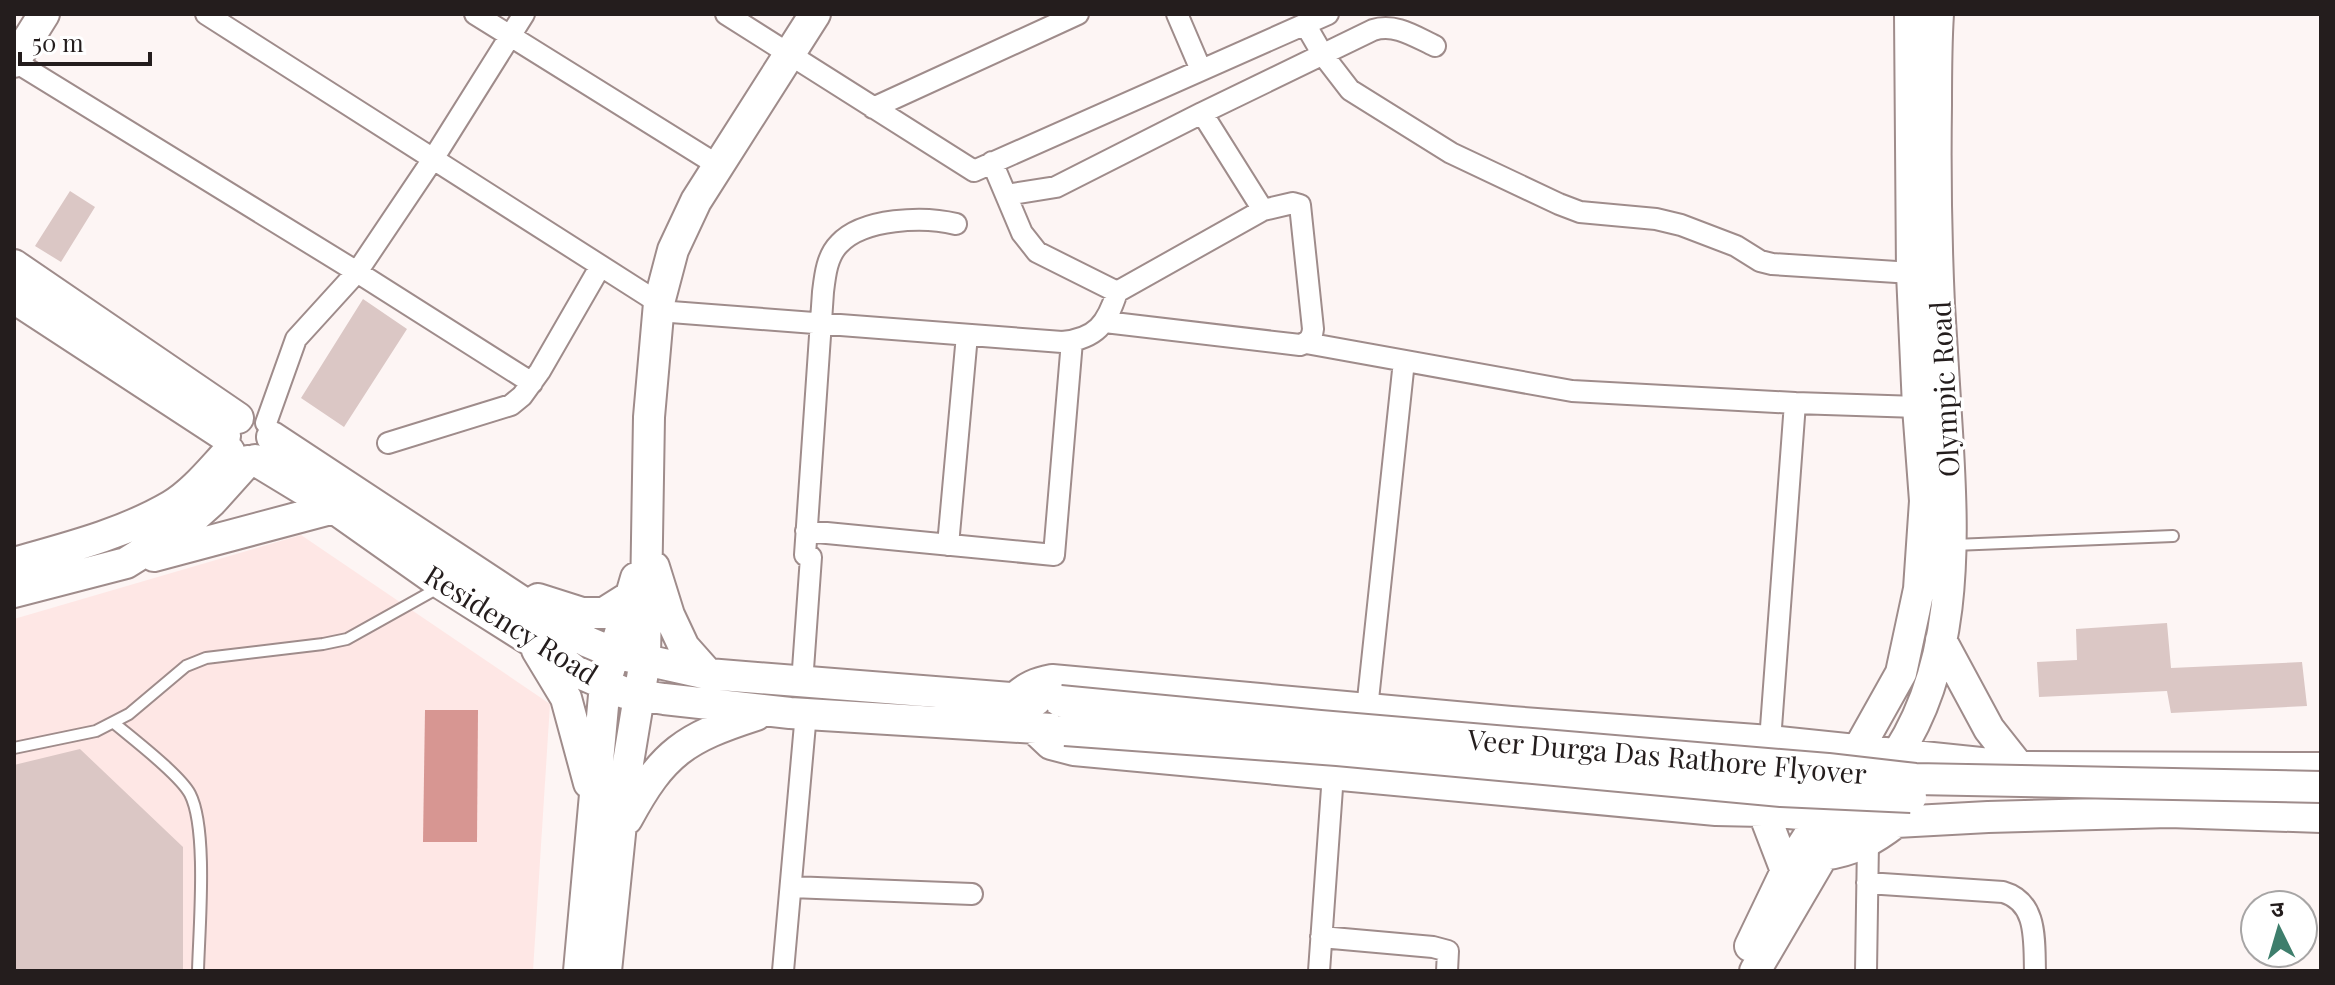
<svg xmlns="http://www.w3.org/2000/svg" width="2335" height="985" font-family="'Playfair Display','Noto Sans Devanagari',serif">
<rect width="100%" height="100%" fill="#fdf5f4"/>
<!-- built -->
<path fill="#fee7e5" d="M 301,535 L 550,704 L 533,971 L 14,971 L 14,619 Z"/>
<!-- water -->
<path fill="#d79692" d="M 425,710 L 478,710 L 477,842 L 423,842 Z"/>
<!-- building -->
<path fill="#dbc7c5" d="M 70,191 L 95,207 L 61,262 L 35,246 Z
M 363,299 L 407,329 L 344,427 L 301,398 Z
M 2167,623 L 2171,668 L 2302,662 L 2307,706 L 2171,713 L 2167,691 L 2039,697 L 2037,662 L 2077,660 L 2076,629 Z
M 80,749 L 183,847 L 183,971 L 14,971 L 14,765 Z"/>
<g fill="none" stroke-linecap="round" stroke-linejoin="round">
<defs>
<path id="lane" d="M 1954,545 L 2173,536
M 114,723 C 133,739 180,775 190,794 C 208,829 199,929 198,971
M 14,748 L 96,731 L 129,714 L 186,666 L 206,658 L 323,644 L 347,639 L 440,587"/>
<path id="street" d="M 206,14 L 659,303
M 475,14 L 719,166
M 726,14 L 974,171 L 1328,14
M 1177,14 L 1201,70
M 1305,24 L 1323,55 L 1350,90 L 1451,153 L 1559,204 L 1580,212 L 1656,219 L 1681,225 L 1736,246 L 1760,261 L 1772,264 L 1912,273
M 14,61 L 357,272 L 532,383
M 873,108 L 1078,14
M 992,162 L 1022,233 L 1037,252 L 1117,292 L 1263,210 L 1202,113 L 1373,30 C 1395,23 1414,36 1435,46
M 1006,195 L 1056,187 L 1202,113
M 658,311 L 1062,342 C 1096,339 1107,324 1117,292
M 1105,322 L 1300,345 C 1309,342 1312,338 1313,329 L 1300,205 L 1293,203 L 1263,210
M 1306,343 L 1572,391 L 1795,403 L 1918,407
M 266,423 L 296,339 L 357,272 L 433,159 L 524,14
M 388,443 L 511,405 L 522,396 L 540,371 L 600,267
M 806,531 L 1054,555 L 1072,341
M 948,545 L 967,335
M 802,683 L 811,557 L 805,555 L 823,292 C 825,275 827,256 839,244 C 863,218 924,216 956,224
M 1367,709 L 1404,361
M 1770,741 L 1795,403
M 1867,883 L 2003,892 C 2038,902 2034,941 2035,971
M 791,887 L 972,894
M 1321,937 L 1433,947 L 1448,951 L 1447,971
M 783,971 L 806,713
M 1319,971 L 1333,774
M 1866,971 L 1868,842"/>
<path id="secondary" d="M 14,62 L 44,14
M 14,265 L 238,418
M 14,298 L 225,436
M 272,437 L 545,617 L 588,642 L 614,653 L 708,674 L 1036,700
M 255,460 L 334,508 L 443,585 L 560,659 L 575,671 L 625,693 L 664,699 L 790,713 L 1052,729
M 154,556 L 334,508
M 14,563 C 67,548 123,534 171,506 C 194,492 211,470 229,451
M 654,567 L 669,615 L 684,647 L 708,674
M 14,592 L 126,563 L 182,528 L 212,501 L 248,461
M 538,599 L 582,613 L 604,613 L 631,596
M 1941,640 L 1989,729 L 2019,767 L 2019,775
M 537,650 L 566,698 L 589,783
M 1015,698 C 1027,687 1036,683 1052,680 L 1511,722 L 1770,741 L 2019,767 L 2321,768
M 1034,728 L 1051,744 L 1074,750 L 1716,810 L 1763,811 L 1896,822 L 1988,817 L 2169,812 L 2321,817
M 1850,764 L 1901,673 L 1919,589 L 1925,501 L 1918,407 L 1912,273 L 1910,14
M 1886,770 C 1959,674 1954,546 1947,432 C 1944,390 1942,347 1939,305 C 1936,238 1935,171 1936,105 C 1936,75 1936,44 1938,14
M 1763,811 L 1786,871
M 627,819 C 663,752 685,738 756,715
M 1823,855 C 1853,851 1873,840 1896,822
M 1750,946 L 1786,871 L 1830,803
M 579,971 L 605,684 L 636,578
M 606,971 L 626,775 L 645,660 L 649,417 L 659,303 L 673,250 L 696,201 L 815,14
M 1755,971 L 1823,855 L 1859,805"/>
</defs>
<!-- lane casing -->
<use href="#lane" stroke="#9f8c8b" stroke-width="14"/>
<!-- street casing -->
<use href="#street" stroke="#9f8c8b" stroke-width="24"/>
<!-- secondary casing -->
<use href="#secondary" stroke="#9f8c8b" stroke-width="34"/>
<!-- lane -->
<use href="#lane" stroke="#fff" stroke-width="10"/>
<!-- street -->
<use href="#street" stroke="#fff" stroke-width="20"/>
<!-- secondary -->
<use href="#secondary" stroke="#fff" stroke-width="30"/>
<defs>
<path id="secondary-bridge" d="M 1060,701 L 1320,726 L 1828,769 L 1915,779 L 2321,787
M 1065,730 L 1337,750 L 1781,791 L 1911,797"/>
</defs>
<!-- secondary-bridge casing -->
<use href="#secondary-bridge" stroke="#9f8c8b" stroke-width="34" stroke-linecap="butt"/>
<!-- secondary-bridge -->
<use href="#secondary-bridge" stroke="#fff" stroke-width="30"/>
</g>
<g text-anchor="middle" stroke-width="7" stroke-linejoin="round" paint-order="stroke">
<!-- street labels -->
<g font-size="28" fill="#241d1d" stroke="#fff">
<text transform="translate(1945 389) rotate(-93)" y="10">Olympic Road</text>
<text transform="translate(511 625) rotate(32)" y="10">Residency Road</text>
<text transform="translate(1667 757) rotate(5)" y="10">Veer Durga Das Rathore Flyover</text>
</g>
</g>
<!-- border -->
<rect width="2335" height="985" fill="none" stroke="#241d1d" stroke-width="32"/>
<!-- north arrow -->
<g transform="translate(2279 929) rotate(355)"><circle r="38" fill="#ffffff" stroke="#a7a5a5" stroke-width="2"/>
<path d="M0-6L14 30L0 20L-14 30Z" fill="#3e7e6c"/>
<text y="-12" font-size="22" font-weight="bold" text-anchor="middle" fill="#241d1d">उ</text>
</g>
<!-- scale -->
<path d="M20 52v12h130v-12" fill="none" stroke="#241d1d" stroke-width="4"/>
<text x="32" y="52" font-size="24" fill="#241d1d" stroke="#ffffff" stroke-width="6" paint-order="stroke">50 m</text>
</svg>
